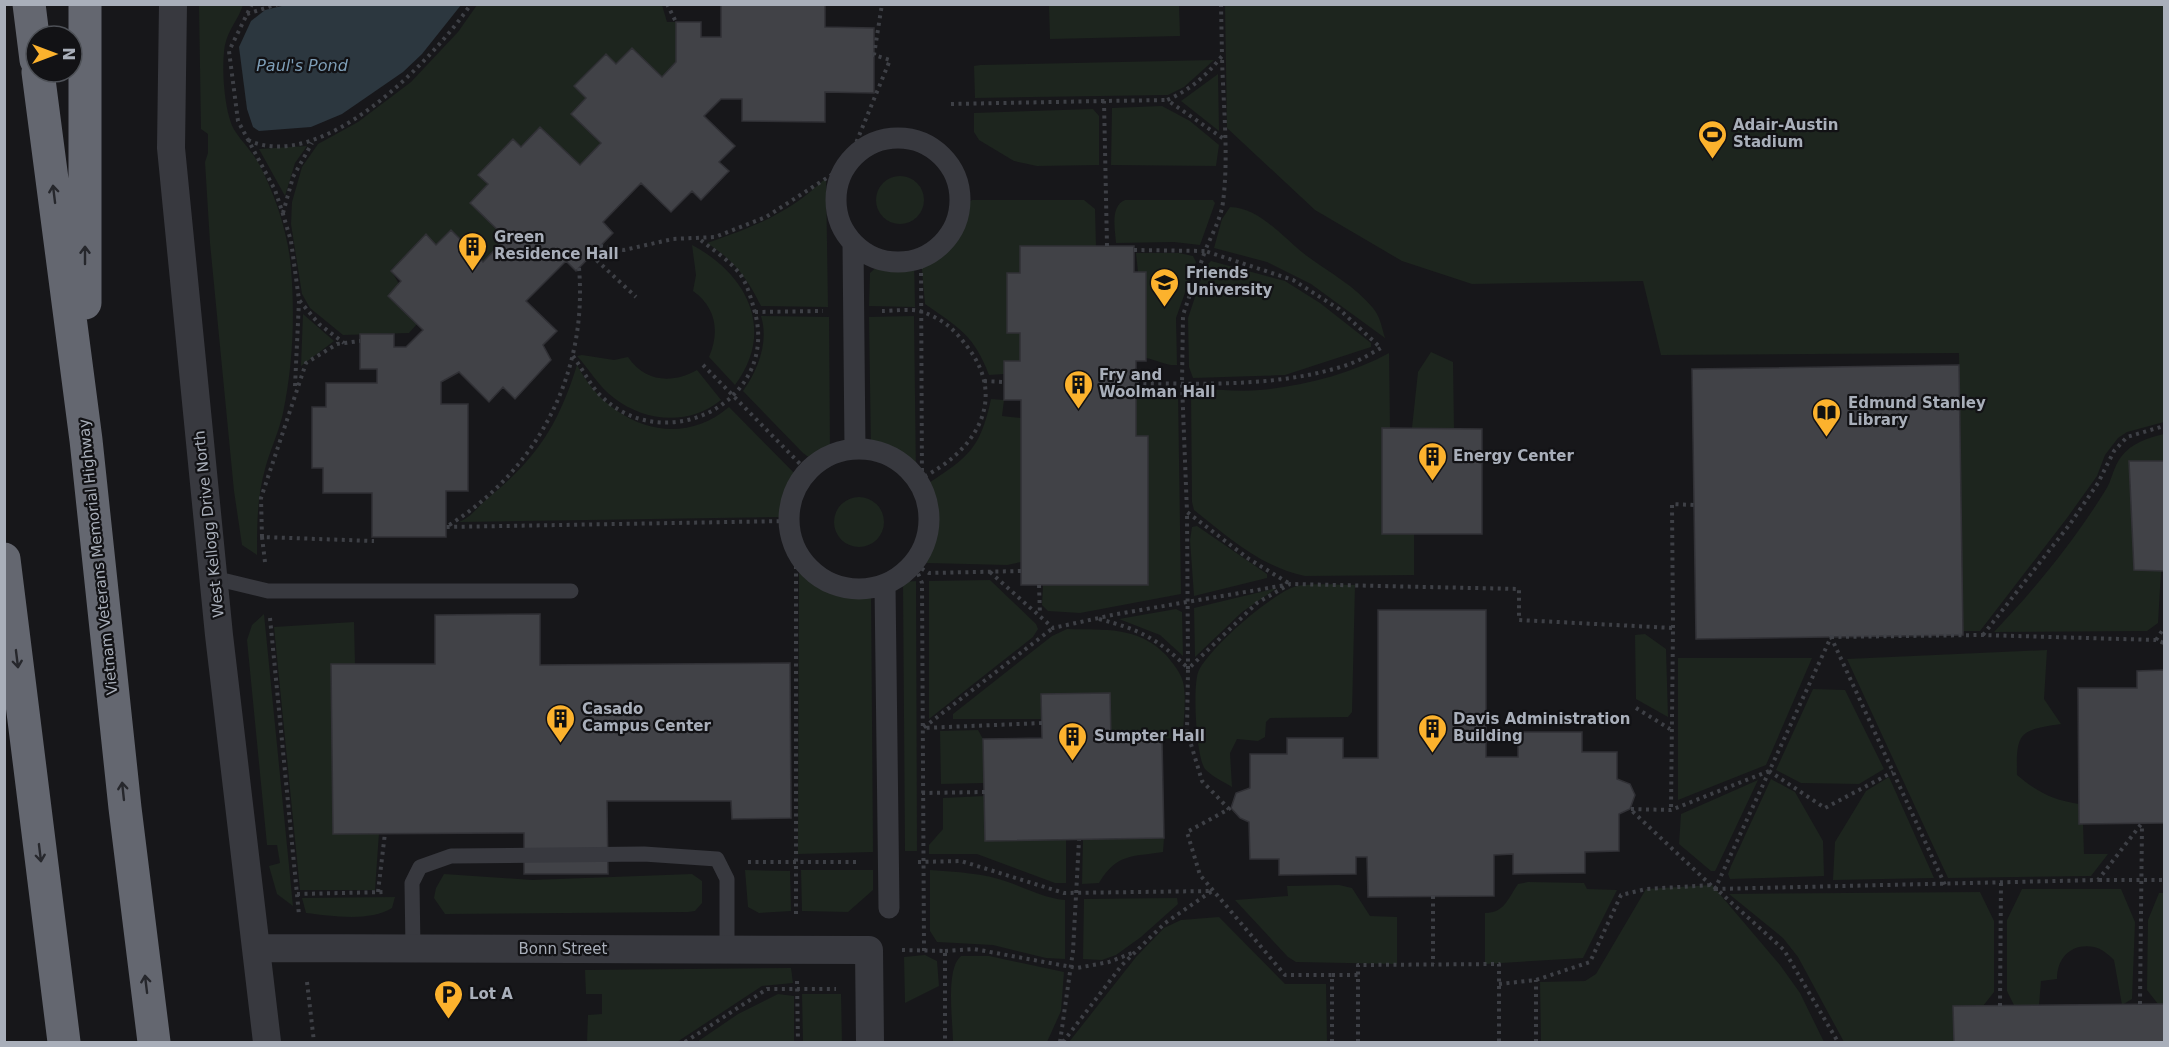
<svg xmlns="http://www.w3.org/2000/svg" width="2169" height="1047" font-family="'DejaVu Sans',sans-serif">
<rect width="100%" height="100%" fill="#17171a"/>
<!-- green -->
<path fill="#1d251e" d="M 199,5 L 243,5 C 239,18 228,30 225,45 C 221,65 224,114 235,131 C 242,142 252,151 259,164 C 275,194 288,233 291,268 C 295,316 293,365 283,413 C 279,432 270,450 265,469 C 257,498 257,525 257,555 L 242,545 L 234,491 L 210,243 L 205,162 L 208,153 L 208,134 L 201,129 Z
M 477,5 L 662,5 L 667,22 L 676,22 L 676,62 L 662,77 L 632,48 L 616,64 L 605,54 L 574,86 L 586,98 L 571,114 L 601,143 L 580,165 L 540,127 L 521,147 L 513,139 L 479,175 L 488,184 L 470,203 L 506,238 L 483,262 L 451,230 L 436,245 L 426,235 L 391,270 L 399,284 L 388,296 L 417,324 L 409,333 L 343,335 L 310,308 L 302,294 L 291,224 L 292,202 L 302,167 L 318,144 L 358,122 L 411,82 L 458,32 Z
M 1049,5 L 1179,5 L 1180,36 L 1050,39 Z
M 1225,5 L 2164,5 L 2164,422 L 2127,432 L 2118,438 L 2105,455 L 2097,476 L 2067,518 L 1980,631 L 1963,631 L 1959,353 L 1661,355 L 1643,281 L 1472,284 L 1402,261 L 1315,210 L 1227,128 Z
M 1214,60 L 1184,87 L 1168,95 L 975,98 L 974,66 L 980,65 Z
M 1218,74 L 1219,131 L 1181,101 Z
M 1162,106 L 1190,121 L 1219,145 L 1216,166 L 1111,165 L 1112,108 Z
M 1093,109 L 1099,116 L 1099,165 L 1037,166 L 1014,161 L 979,140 L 974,132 L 974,113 Z
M 307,146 L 295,163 L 285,196 L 259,149 Z
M876 200a24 24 0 1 1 48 0a24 24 0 1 1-48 0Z
M 826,178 L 828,307 L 761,306 C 747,278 734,260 707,243 C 755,226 788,214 826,178 Z
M 972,200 L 1084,200 L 1095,209 L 1096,246 L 1020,246 L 1020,273 L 1007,273 L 1007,333 L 1020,333 L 1020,361 L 1004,361 L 1004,374 L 989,375 C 974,335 959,328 925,304 L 921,258 C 953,239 946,231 965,204 Z
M 1125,200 L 1213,200 L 1215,203 L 1200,245 L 1174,242 L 1116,243 C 1115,229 1110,206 1125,200 Z
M 1230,207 C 1261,208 1284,239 1307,256 C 1330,273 1355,286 1373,308 C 1380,316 1382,328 1385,338 L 1311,284 L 1267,262 L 1214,248 L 1222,219 Z
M 692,245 C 747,274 776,330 735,385 L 709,357 C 720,332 716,307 693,291 L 696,275 Z
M 1136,253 L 1179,253 L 1193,256 L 1196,262 L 1176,318 L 1177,365 C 1166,366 1157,360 1146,358 L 1146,272 L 1138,272 Z
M 914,260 L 915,307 L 869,306 L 870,273 L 882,262 Z
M 1211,261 L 1285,281 L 1320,303 L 1371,343 L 1371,347 L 1285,375 L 1193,378 L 1189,367 L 1188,318 L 1205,267 Z
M 303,314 L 334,341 L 301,366 Z
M 761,316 L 829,317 L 830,454 C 819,461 813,461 803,453 L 743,391 C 758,370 769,342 761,316 Z
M 914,316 L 916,477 L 899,461 L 871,450 L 869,317 Z
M 1431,352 L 1453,362 L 1454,429 L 1412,428 L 1418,372 Z
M 1389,353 L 1390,428 L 1383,428 L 1414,534 L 1414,575 L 1305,576 C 1261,567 1228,537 1194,510 L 1192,502 L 1191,392 L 1195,389 C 1216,389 1239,392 1260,390 C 1303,386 1351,374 1389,353 Z
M 582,355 L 614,360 L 628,357 C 645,382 672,384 697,370 L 721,400 C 689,426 645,422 614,398 C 599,387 589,369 577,356 Z
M 577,365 C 606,421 675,453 729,407 L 801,480 L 785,517 L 459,522 C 471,517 477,508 487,499 C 536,459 558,426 577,365 Z
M 1136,390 L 1178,391 L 1181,594 L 1080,613 L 1048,611 L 1042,605 L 1043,585 L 1148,585 L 1148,437 L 1136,436 Z
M 991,399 L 1004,400 L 1002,416 L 1021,418 L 1021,562 L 1007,565 L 927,563 C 926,553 929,548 931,539 C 937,519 934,504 926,485 C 968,457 980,450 991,399 Z
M 2164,434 L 2164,461 L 2129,462 L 2134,570 L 2161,571 L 2158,623 L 2147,631 L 1994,632 C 2035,589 2074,541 2105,491 C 2112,481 2113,467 2121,457 C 2131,443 2148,438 2164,434 Z
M834 522a25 25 0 1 1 50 0a25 25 0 1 1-50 0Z
M 1197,526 L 1267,574 L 1267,578 L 1194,596 L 1190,540 L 1192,527 Z
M 799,563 C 823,588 838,589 871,589 L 873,852 L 798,854 Z
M 990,580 L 1036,624 L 1038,629 L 1033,637 L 929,719 L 929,581 Z
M 916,581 L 917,851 L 905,851 L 903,582 Z
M 1355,585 L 1352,712 L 1348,717 L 1270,718 L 1266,722 L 1265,737 L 1258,741 L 1237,739 L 1230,753 L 1232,787 C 1224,782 1211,776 1205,769 C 1196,757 1192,683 1199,670 C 1213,645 1265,600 1291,588 C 1304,582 1339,585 1355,585 Z
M 1277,588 L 1242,612 L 1195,657 L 1194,608 Z
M 1176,609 L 1182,612 L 1183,656 L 1160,635 L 1119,619 Z
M 264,614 L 293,906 L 277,894 L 269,866 L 280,863 L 277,845 L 267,845 L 247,640 L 252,625 Z
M 354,622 L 355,664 L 332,686 L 333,833 L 379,833 L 375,890 L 300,890 L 274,627 Z
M 1067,629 C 1104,630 1138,626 1166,655 C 1172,662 1181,673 1183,682 C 1187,699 1183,721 1183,738 L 1111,740 L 1041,695 L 1041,719 L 953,719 L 953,714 L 1052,636 Z
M 1645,634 L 1666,649 L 1668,717 L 1636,699 L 1635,635 Z
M 2047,650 L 2044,699 L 2061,724 C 2019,730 2016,733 2017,775 C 2037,792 2053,800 2079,804 L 2083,824 L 2084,854 L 2108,854 L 2091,876 L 1948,878 L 1847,659 Z
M 1678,658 L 1812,658 L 1766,765 L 1678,800 Z
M 1813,689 L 1845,690 L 1884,769 L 1859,784 L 1801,783 L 1776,770 Z
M 978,730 L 983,739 L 984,783 L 941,784 L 940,731 Z
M 1889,777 L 1934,878 L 1833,880 L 1835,842 L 1866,791 Z
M 1771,779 L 1795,792 L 1823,841 L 1824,876 L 1730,879 L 1728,874 L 1731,866 Z
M 1758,780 L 1718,865 L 1715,871 L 1711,871 L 1679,844 L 1681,814 Z
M 985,796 L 985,841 L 1066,840 L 1066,883 L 1055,883 L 977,854 L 929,854 L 929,845 L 943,829 L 943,798 Z
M 1164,838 L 1163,852 C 1132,857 1117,853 1099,883 L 1082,884 L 1083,839 Z
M 745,870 L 790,871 L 791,911 L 759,913 L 748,907 Z
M 801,870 L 873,870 L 873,890 L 848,912 L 802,911 Z
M 930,870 C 957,872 983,873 1008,882 C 1028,889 1044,898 1065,900 L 1065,959 L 1046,958 L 993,945 L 937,942 L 930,931 Z
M 444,874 L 532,880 L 692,874 L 702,881 L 702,903 L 695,911 L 688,912 L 445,914 L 434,898 L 436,888 Z
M 1528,882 L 1584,883 L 1587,889 L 1617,890 L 1583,958 L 1485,964 L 1485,913 C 1505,913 1508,898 1518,884 Z
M 1339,885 L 1352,888 L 1370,916 L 1397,917 L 1397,964 L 1296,962 L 1288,957 L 1235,900 L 1288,896 L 1287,886 Z
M 1712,885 L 1780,965 L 1800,993 L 1824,1042 L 1541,1042 L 1540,982 L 1585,981 L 1596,974 L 1646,889 Z
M 2022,889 L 2121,889 L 2135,922 L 2132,999 L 2122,1005 L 2114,960 C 2109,955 2101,948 2094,947 C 2072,943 2057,957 2057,979 L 2041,981 L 2039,1005 L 2014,1005 L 2007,991 L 2007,920 Z
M 1980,892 L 1994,921 L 1994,992 L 1983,1006 L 1953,1006 L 1954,1042 L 1844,1042 L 1798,957 L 1783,938 L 1729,894 Z
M 2159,893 L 2164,893 L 2164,1004 L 2158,1004 L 2147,990 L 2148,920 Z
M 395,897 L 392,908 C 370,922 331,916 306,913 L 302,898 Z
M 1177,898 L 1178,904 L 1141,937 L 1116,955 L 1102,960 L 1083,959 L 1084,899 Z
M 1219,917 L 1285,984 L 1326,984 L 1327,1042 L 1069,1042 L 1136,957 L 1164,928 L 1181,920 Z
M 925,955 L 937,961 L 939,986 L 905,1003 L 904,957 Z
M 961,956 L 989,956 L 1064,972 L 1061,1011 L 1047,1042 L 953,1042 C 953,1022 945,969 961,956 Z
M 791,968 L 793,983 L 762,986 L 677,1042 L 587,1042 L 588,1015 L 602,1014 L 602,994 L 586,994 L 585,970 Z
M 778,994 L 794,996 L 794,1042 L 697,1042 L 738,1014 Z
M 802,994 L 841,994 L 842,1042 L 803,1042 Z"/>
<!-- water -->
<path fill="#2c373f" d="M 290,4 L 461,4 L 461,5 L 422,54 L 403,72 L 342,114 L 311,127 L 259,131 L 253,127 L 247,109 L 239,47 L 251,21 L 265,10 Z"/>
<!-- building -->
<path fill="#414247" stroke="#313136" stroke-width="1.5" d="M 721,4 L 825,4 L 825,27 L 874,28 L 874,93 L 825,92 L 825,122 L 742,121 L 742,99 L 721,99 L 704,116 L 735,146 L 719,162 L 729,171 L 701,200 L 692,191 L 671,212 L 641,183 L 603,222 L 613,233 L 576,271 L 566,261 L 526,301 L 557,331 L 543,345 L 551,360 L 515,399 L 503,387 L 489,402 L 459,372 L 441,382 L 441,404 L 468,404 L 468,491 L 446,491 L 446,537 L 372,537 L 372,493 L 323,493 L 323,468 L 312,468 L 312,407 L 326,407 L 326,383 L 377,383 L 377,369 L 360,369 L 360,334 L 394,334 L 394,347 L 406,347 L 423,330 L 388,296 L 401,281 L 391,271 L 426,234 L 436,245 L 451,230 L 483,262 L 506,238 L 470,203 L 488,184 L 478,175 L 513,139 L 521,147 L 540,127 L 580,165 L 601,143 L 571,114 L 586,98 L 574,86 L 606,54 L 616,64 L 632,48 L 662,77 L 676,62 L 676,22 L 701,22 L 701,37 L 721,37 Z
M 1020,246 L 1134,246 L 1134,272 L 1146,272 L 1146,361 L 1136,361 L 1136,436 L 1148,436 L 1148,585 L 1021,585 L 1021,400 L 1004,400 L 1004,361 L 1020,361 L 1020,333 L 1007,333 L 1007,273 L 1020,273 Z
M 1959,365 L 1963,635 L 1696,639 L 1692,369 Z
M 1382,428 L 1482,429 L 1482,534 L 1382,534 Z
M 2129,461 L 2164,461 L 2164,571 L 2134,570 Z
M 1378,610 L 1486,610 L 1486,757 L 1518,757 L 1518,732 L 1582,732 L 1582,752 L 1617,752 L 1617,779 L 1630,784 L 1635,795 L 1630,809 L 1619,814 L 1619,851 L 1585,852 L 1585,873 L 1513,874 L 1513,854 L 1494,855 L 1494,896 L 1368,897 L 1367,857 L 1356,857 L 1356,874 L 1279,875 L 1279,859 L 1250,859 L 1249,822 L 1240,818 L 1231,808 L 1236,793 L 1250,788 L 1250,754 L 1287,754 L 1287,738 L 1343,738 L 1343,758 L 1378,758 Z
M 540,614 L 540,665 L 790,663 L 791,818 L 732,819 L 731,801 L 607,801 L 608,874 L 524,874 L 524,833 L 333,834 L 331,664 L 435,664 L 435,615 Z
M 2164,670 L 2164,823 L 2079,824 L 2078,688 L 2137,688 L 2137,671 Z
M 1110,693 L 1111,740 L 1162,739 L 1164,838 L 985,841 L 983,739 L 1042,738 L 1041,694 Z
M 2158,1004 L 2164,1004 L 2164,1042 L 1954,1042 L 1953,1006 Z"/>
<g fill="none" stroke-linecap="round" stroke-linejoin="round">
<!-- path -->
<path stroke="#3e4046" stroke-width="4" stroke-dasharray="3 4.5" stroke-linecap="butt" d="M 252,4 L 229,51 L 238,121 L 275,190 L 283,214 L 291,241 L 299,300 L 319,324 L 344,343
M 667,4 L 676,22
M 1221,4 L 1222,56
M 247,14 L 278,4
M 951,104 L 1104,101
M 248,140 C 322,175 433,60 471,4
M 283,213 L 293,177 L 312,143
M 600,246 L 624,250 L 673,239 L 715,237 L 766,217 L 847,165 L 890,60 L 874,55 L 882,4
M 1107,246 L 1104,101 L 1167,100
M 1134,250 L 1205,251 C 1211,236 1221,219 1223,202 C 1229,155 1223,104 1222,56 C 1206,76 1190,90 1167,100 L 1224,139
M 591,255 L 636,297
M 921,258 L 922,487
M 579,268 C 588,374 537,471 446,527 L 788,521
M 882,311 C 894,311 912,308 923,312 C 946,321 955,330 969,349 C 1008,402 973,453 921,478
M 755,312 L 823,311
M 573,356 C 582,368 589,383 599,394 C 664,461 782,401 754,309 C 751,298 747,284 740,274 C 730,261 712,249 698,238
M 703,365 L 807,471
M 984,381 L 1004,382
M 1136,383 C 1205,384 1280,387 1347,365 C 1359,361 1370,354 1381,348 L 1339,309 L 1293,280 L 1205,251 L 1183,315 L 1182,384 L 1187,512
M 295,386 L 299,301
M 262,537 L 261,498 L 306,363 L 337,344 L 360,341
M 796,551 L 796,916
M 265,562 L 262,537 L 374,541
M 990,572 L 1053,628 L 1117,614 L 1286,585
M 1039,585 L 1040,615
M 270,618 L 299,915
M 1099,619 C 1141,630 1156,638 1188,668
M 1673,628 L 1672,504 L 1694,505
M 1983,635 L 2070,524 L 2098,483 L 2114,451 L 2127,437 L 2164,426
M 1831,637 L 1982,635 L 2156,640 L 2164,643
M 2156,640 L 2164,628
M 1188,669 L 1187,512 L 1249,559 L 1290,584
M 1636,708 L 1670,729
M 1042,723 L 923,728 L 1053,628
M 1769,771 L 1671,810 L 1630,809 L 1715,889 L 1831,637 L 1945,885
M 1769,771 L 1825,808 L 1893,772
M 922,793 L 985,792
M 748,862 L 860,862
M 918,862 L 961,861 L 1064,893 L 1212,891
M 2099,880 L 2164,880
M 1715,889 L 2098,880 L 2142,823
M 378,892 L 385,833
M 297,894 L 386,892
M 1433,896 L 1433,964
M 902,950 L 945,951 L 945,1042
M 924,951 L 922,583 L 914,564 L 929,573 L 1021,571
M 945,951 L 974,949 L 1077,968 L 1109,962 L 1132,953
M 1332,975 L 1358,975
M 797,981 L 798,1042
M 307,982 L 314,1042
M 1499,984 L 1536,980 L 1590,962 L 1621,895 L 1646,889 L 1712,885 L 1784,950 L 1838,1042
M 2140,1004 L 2142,824
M 2000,1006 L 2001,883
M 685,1042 L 767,989 L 836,989
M 1060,1042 L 1073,951 L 1079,840
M 1063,1042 L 1122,965 L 1165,923 L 1212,891
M 1332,1042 L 1332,975 L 1285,975 L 1200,875 L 1187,832 L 1229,809 L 1202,781 L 1187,731 L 1188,669 L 1257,603 L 1290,584 L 1519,589 L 1519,620 L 1673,628 L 1671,810
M 1358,1042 L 1358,965 L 1499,964 L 1499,1042
M 1536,1042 L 1536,980"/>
<!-- service -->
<path stroke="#38393f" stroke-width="15" d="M 214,578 L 268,591 L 571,591
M 413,949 L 412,883 L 420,867 L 451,856 L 644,854 L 717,859 L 727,879 L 727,949"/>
<!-- pedestrian -->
<path stroke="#38393f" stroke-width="21" d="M836 200a62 62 0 1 1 124 0a62 62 0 1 1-124 0Z
M 853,243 L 855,449
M789 519a70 70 0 1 1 140 0a70 70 0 1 1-140 0Z
M 885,585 L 889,908"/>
<!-- minor -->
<path stroke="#38393f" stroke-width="28" d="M 173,4 L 171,148 L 219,635 L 267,1042
M 256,948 L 869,950 L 870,1042"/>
<!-- motorway -->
<path stroke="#646770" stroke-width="33" d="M 29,4 L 36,60
M 85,4 L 85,303
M 38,72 L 86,440 L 125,808 L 154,1042
M 4,559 L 64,1042"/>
</g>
<!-- one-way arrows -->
<defs><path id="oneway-shaft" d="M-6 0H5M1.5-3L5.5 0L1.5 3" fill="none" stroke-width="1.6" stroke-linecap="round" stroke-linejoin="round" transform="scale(1.5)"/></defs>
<g stroke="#26272c">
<use href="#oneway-shaft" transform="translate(54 194) rotate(-97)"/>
<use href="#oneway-shaft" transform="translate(85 255) rotate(-90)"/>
<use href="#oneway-shaft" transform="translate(17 659) rotate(83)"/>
<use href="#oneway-shaft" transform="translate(123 791) rotate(-96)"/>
<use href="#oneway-shaft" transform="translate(40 853) rotate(83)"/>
<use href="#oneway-shaft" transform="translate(146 984) rotate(-97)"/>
</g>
<!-- icons -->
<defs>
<symbol id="stadium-pin" viewBox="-11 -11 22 30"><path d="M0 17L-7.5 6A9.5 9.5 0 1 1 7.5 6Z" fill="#fcb22d" stroke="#121215"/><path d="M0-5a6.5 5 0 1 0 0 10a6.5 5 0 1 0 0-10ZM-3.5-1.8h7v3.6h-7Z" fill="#111"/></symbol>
<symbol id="building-pin" viewBox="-11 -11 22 30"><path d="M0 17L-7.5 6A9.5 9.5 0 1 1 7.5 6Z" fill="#fcb22d" stroke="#121215"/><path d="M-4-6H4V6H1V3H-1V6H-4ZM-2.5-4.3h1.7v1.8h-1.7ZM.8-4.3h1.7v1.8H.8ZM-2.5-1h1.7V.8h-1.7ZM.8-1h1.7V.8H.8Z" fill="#111"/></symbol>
<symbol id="university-pin" viewBox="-11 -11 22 30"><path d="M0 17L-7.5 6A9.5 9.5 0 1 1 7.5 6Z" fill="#fcb22d" stroke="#121215"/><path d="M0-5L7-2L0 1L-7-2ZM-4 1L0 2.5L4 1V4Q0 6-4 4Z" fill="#111"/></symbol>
<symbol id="library-pin" viewBox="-11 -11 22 30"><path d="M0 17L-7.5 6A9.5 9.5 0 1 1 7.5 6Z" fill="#fcb22d" stroke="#121215"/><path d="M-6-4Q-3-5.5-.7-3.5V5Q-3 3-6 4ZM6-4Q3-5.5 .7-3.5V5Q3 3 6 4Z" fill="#111"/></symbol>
<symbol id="parking-pin" viewBox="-11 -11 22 30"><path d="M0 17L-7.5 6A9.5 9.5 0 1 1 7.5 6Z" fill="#fcb22d" stroke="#121215"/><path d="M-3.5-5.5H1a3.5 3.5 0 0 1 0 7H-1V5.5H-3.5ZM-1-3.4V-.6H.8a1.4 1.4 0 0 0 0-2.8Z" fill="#111"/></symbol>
</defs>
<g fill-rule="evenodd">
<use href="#stadium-pin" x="1696" y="118" width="33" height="45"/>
<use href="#building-pin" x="456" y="230" width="33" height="45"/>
<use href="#university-pin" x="1148" y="266" width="33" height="45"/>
<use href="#building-pin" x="1062" y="368" width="33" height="45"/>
<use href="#library-pin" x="1810" y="396" width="33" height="45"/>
<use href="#building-pin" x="1416" y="440" width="33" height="45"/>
<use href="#building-pin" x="544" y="702" width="33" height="45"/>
<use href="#building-pin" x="1416" y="712" width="33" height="45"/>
<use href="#building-pin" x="1056" y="720" width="33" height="45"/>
<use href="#parking-pin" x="432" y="978" width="33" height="45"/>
</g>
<g text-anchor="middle" stroke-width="4.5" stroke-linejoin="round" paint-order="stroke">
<!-- poi labels -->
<g font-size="15" font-weight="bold" fill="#a9afba" stroke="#121215" text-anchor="start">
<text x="1733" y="130">Adair-Austin<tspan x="1733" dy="17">Stadium</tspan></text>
<text x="494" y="242">Green<tspan x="494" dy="17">Residence Hall</tspan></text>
<text x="1186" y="278">Friends<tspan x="1186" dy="17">University</tspan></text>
<text x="1099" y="380">Fry and<tspan x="1099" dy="17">Woolman Hall</tspan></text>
<text x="1848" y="408">Edmund Stanley<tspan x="1848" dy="17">Library</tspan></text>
<text x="1453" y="461">Energy Center</text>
<text x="582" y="714">Casado<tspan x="582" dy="17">Campus Center</tspan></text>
<text x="1453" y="724">Davis Administration<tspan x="1453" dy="17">Building</tspan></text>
<text x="1094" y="741">Sumpter Hall</text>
<text x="469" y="999">Lot A</text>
</g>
<!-- street labels -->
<g font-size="15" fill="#a9afba" stroke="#121215">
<text transform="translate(209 524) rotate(-96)" y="5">West Kellogg Drive North</text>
<text transform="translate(98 557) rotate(-96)" y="5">Vietnam Veterans Memorial Highway</text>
<text x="563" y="954">Bonn Street</text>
</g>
<!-- water labels -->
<g font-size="16" font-style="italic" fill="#7e9eb7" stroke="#121215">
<text x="302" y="71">Paul's Pond</text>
</g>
</g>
<!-- border -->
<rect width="2169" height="1047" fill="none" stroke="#a9afba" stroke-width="12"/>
<!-- north arrow -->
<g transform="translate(54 54) rotate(90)"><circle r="28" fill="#121215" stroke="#4e5157" stroke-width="1.5"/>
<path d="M0-4.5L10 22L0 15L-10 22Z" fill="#fcb22d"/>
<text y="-9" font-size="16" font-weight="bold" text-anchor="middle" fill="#a9afba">N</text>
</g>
</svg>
